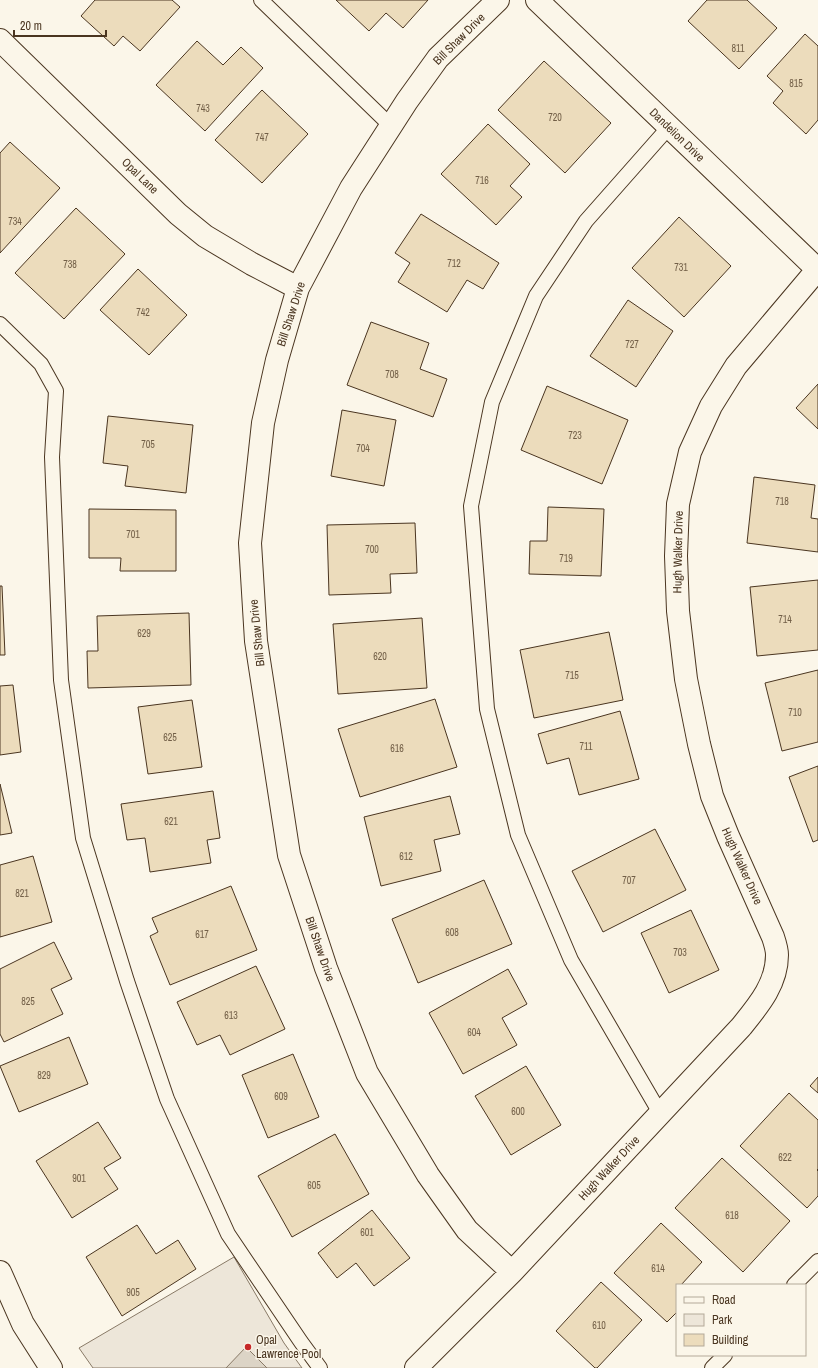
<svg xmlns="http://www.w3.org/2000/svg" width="818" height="1368" font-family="'Archivo Narrow',sans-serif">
<rect width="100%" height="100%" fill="#fbf6e9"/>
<!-- green -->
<path fill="#ede6d9" stroke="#887966" d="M 234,1257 L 284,1343 L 302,1368 L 93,1368 L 79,1348 Z"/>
<!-- water -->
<path fill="#dcd4c6" stroke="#887966" d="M 246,1347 L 267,1368 L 226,1368 Z"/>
<!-- building -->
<path fill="#ecdcbc" stroke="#4a3520" d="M 95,0 L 172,0 L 180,7 L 140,51 L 123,36 L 114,46 L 81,16 Z
M 336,0 L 428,0 L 403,28 L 386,13 L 369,31 Z
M 707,0 L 747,0 L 777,28 L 739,69 L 688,21 Z
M 805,34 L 818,46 L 818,120 L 806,134 L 773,103 L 783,91 L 767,76 Z
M 197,41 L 223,65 L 241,47 L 263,68 L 205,131 L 156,85 Z
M 544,61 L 611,123 L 565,173 L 498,110 Z
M 262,90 L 308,134 L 262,183 L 215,140 Z
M 488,124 L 530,164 L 510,186 L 522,197 L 496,225 L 441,174 Z
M 10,142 L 60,188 L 0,253 L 0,153 Z
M 76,208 L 125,254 L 64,319 L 15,273 Z
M 421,214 L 499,263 L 483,289 L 467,280 L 447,312 L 398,282 L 410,263 L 395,253 Z
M 679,217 L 731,266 L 684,317 L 632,268 Z
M 138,269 L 187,315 L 149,355 L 100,310 Z
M 628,300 L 673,331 L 636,387 L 590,356 Z
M 371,322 L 429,343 L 420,369 L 447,379 L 433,417 L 347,385 Z
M 818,384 L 818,429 L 796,408 Z
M 547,386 L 628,420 L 602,484 L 521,450 Z
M 342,410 L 396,420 L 384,486 L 331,476 Z
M 108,416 L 193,425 L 186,493 L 125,486 L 128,466 L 103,463 Z
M 754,477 L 815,485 L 811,518 L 818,519 L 818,552 L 747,543 Z
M 548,507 L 604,509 L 601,576 L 529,574 L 530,541 L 547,541 Z
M 89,509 L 176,510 L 176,571 L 120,571 L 121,558 L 89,558 Z
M 415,523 L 417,573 L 390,574 L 391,593 L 329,595 L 327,525 Z
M 818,580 L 818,650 L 757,656 L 750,587 Z
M 0,586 L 2,586 L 5,655 L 0,655 Z
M 189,613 L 191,685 L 88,688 L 87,651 L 98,651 L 97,616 Z
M 422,618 L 427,688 L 338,694 L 333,624 Z
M 609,632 L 623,700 L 534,718 L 520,650 Z
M 818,670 L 818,742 L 782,751 L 765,683 Z
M 13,685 L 21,752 L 0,755 L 0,686 Z
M 435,699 L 457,767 L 360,797 L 338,729 Z
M 192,700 L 202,767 L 148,774 L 138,707 Z
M 620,711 L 639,779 L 579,795 L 569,758 L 547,764 L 538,734 Z
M 818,766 L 818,840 L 813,842 L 789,777 Z
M 0,784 L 12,833 L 0,835 Z
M 213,791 L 220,838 L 207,840 L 211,863 L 150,872 L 145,838 L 127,840 L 121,804 Z
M 450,796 L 460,834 L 434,840 L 441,871 L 381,886 L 364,817 Z
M 655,829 L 686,890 L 603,932 L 572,871 Z
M 33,856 L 52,922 L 0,937 L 0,865 Z
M 484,880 L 512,944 L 418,983 L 392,919 Z
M 231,886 L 257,950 L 170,985 L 150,936 L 158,932 L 152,918 Z
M 691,910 L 719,970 L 669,993 L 641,933 Z
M 54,942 L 72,979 L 51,989 L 63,1014 L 4,1042 L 0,1034 L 0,969 Z
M 256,966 L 285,1029 L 230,1055 L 220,1035 L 197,1045 L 177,1002 Z
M 508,969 L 527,1004 L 502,1018 L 517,1045 L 463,1074 L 429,1013 Z
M 69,1037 L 88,1084 L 19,1112 L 0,1066 Z
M 293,1054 L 319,1117 L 268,1138 L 242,1075 Z
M 526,1066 L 561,1125 L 511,1155 L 475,1096 Z
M 818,1077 L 818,1093 L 810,1086 Z
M 789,1093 L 818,1120 L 818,1169 L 817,1170 L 818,1171 L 818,1196 L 807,1208 L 740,1146 Z
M 98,1122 L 121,1158 L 104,1168 L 118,1189 L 72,1218 L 36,1161 Z
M 335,1134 L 369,1194 L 292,1237 L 258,1176 Z
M 722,1158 L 790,1221 L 743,1272 L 675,1208 Z
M 372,1210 L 410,1258 L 374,1286 L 356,1263 L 337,1278 L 318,1253 Z
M 661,1223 L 702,1262 L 681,1285 L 677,1285 L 677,1312 L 667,1322 L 614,1273 Z
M 137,1225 L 156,1254 L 178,1240 L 196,1269 L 122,1316 L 86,1257 Z
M 601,1282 L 642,1320 L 597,1368 L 595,1368 L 556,1331 Z"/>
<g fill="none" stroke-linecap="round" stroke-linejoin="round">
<defs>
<path id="service" d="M 261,0 L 391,126
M 0,324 L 41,364 L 56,391 L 52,457 L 61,680 L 83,838 L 127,981 L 167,1099 L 228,1234 L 301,1342 L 320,1368
M 660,1113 L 571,960 L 518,835 L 487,709 L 471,506 L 492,402 L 536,296 L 586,221 L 669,127
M 794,1285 L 818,1261
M 712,1368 L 725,1355"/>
<path id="minor" d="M 498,0 L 438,58 L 407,101 L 351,188 L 298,288 L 277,360 L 263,423 L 250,543 L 256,641 L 289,855 L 326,968 L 367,1073 L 428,1175 L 467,1230 L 512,1272
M 537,0 L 818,270
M 0,40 L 178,214 L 205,236 L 252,264 L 298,288
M 0,1272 L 23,1324 L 51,1368
M 416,1368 L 512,1272 L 741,1027 C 758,1006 777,984 777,955 C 777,949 775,943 773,937 L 728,836 L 712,796 L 699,744 L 686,679 L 678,611 L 676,556 L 678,504 L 690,452 L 711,406 L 736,366 L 817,270"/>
</defs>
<!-- service casing -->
<use href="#service" stroke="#4a3520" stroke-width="16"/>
<!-- minor casing -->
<use href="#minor" stroke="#4a3520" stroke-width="24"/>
<!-- service -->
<use href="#service" stroke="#fbf6e9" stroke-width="14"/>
<!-- minor -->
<use href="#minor" stroke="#fbf6e9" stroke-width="22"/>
</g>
<!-- markers -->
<circle fill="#c62828" stroke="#fbf6e9" stroke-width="1.5" cx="248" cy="1347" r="4"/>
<g text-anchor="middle" stroke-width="3" stroke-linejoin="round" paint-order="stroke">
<!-- number labels -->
<g font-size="10" fill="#725f47">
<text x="738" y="52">811</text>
<text x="796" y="87">815</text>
<text x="203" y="112">743</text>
<text x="555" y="121">720</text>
<text x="262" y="141">747</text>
<text x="482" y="184">716</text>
<text x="15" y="225">734</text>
<text x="454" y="267">712</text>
<text x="70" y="268">738</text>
<text x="681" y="271">731</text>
<text x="143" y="316">742</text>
<text x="632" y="348">727</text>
<text x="392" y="378">708</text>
<text x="575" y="439">723</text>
<text x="148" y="448">705</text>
<text x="363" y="452">704</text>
<text x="782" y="505">718</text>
<text x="133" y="538">701</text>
<text x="372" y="553">700</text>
<text x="566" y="562">719</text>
<text x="785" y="623">714</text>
<text x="144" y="637">629</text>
<text x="380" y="660">620</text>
<text x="572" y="679">715</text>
<text x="795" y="716">710</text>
<text x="170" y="741">625</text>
<text x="586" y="750">711</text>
<text x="397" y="752">616</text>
<text x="171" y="825">621</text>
<text x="406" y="860">612</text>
<text x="629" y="884">707</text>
<text x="22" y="897">821</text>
<text x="452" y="936">608</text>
<text x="202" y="938">617</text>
<text x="680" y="956">703</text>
<text x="28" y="1005">825</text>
<text x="231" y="1019">613</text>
<text x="474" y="1036">604</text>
<text x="44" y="1079">829</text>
<text x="281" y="1100">609</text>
<text x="518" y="1115">600</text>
<text x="785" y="1161">622</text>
<text x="79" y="1182">901</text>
<text x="314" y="1189">605</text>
<text x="732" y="1219">618</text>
<text x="367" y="1236">601</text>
<text x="658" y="1272">614</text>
<text x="133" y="1296">905</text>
<text x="599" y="1329">610</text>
</g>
<!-- street labels -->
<g font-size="12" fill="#4a3520" stroke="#fbf6e9">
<text transform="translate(459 39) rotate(-45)" y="4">Bill Shaw Drive</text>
<text transform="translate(677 135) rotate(44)" y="4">Dandelion Drive</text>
<text transform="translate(140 176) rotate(44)" y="4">Opal Lane</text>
<text transform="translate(291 314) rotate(-72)" y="4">Bill Shaw Drive</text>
<text transform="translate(678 552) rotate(-89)" y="4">Hugh Walker Drive</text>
<text transform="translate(257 633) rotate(-96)" y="4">Bill Shaw Drive</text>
<text transform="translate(742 866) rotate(66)" y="4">Hugh Walker Drive</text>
<text transform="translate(320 949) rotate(71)" y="4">Bill Shaw Drive</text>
<text transform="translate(609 1168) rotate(-47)" y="4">Hugh Walker Drive</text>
</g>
<!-- poi labels -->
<g font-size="12" fill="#4a3520" stroke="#fbf6e9" text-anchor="start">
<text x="256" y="1344">Opal<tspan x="256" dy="14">Lawrence Pool</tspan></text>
</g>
</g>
<!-- legend -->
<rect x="676" y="1284" width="130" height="72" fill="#fbf6e9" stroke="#b4a999"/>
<rect x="684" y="1297" width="20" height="6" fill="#fbf6e9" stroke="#b4a999"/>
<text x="712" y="1304" font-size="12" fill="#4a3520">Road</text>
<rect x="684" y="1314" width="20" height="12" fill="#ede6d9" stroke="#b4a999"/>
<text x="712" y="1324" font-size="12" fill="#4a3520">Park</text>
<rect x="684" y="1334" width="20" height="12" fill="#ecdcbc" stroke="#b4a999"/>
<text x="712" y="1344" font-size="12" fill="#4a3520">Building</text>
<!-- scale -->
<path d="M14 30v6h92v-6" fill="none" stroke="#4a3520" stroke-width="2"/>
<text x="20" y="30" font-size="12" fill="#4a3520" stroke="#fbf6e9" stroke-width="3" paint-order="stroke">20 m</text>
</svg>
